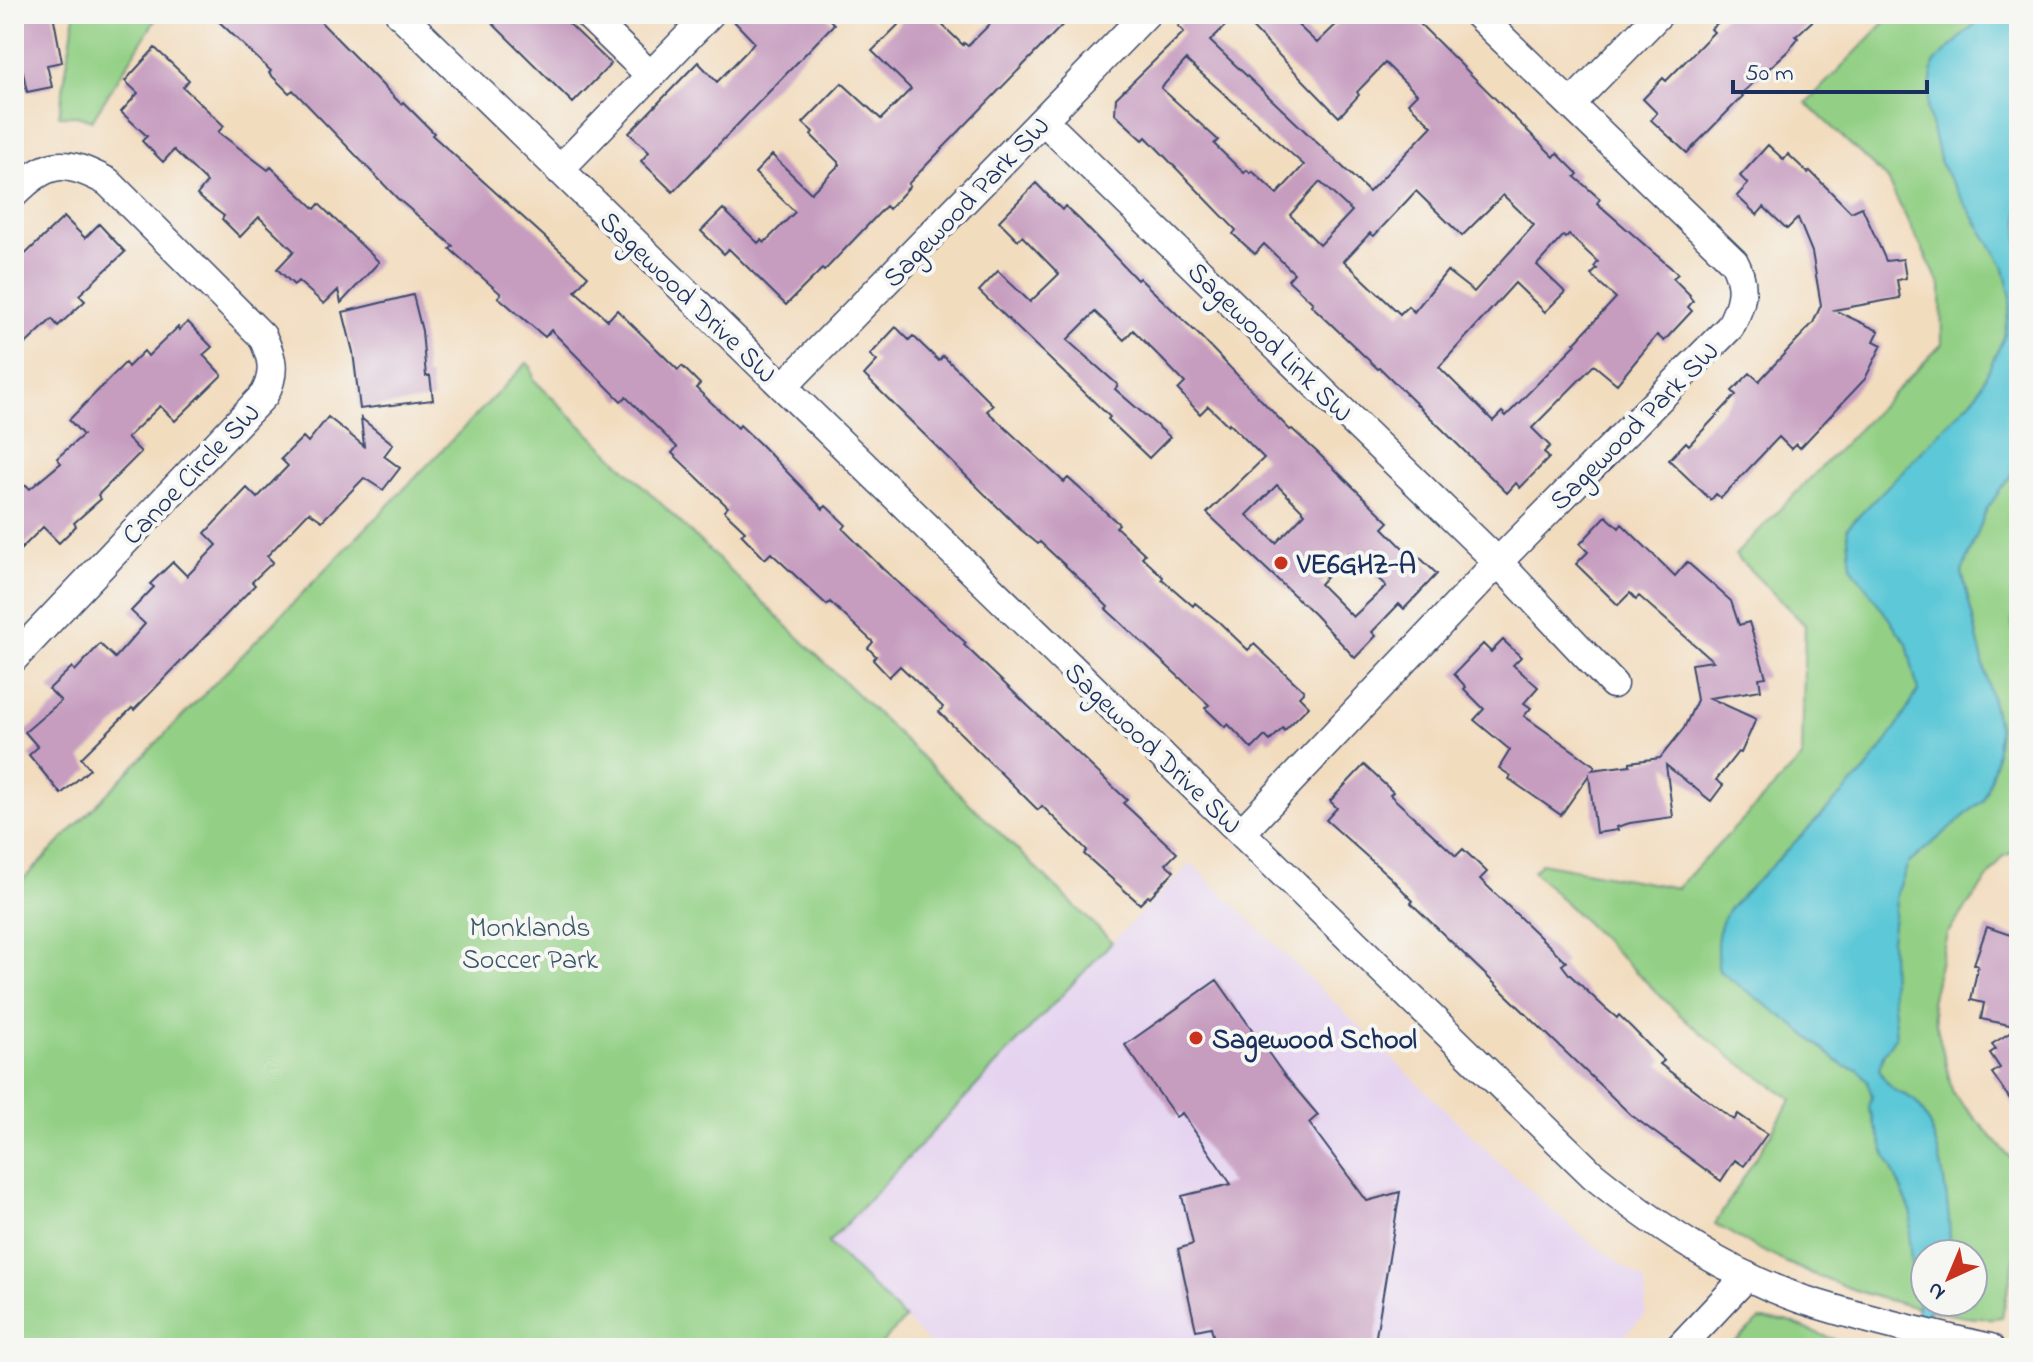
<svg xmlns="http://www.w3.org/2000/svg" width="2033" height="1362" font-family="'Indie Flower',sans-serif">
<rect width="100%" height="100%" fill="#f6f6f2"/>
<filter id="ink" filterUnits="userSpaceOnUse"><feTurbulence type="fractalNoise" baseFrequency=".0125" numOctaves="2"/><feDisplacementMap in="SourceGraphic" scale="16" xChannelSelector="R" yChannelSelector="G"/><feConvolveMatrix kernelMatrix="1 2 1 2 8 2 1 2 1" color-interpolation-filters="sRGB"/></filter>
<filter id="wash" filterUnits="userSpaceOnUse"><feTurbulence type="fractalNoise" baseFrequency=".006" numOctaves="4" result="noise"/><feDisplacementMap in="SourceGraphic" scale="32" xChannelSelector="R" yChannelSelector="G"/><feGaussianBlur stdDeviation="1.8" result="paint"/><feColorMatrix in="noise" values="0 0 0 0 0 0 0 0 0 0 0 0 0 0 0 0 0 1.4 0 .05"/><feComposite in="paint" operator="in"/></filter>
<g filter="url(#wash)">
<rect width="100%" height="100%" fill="#f2dcbe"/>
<!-- built -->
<path fill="#e5d3f0" d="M 1191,863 L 1499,1162 L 1577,1232 L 1645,1282 L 1646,1314 L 1612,1348 L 934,1348 L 827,1244 L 1112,942 Z"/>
<!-- green -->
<path fill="#93d085" stroke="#578072" stroke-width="2" fill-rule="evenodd" d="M 75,14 L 159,14 L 92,120 L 76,116 L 59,116 Z
M 1893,14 L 2019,14 L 2019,592 L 2012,624 L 2019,655 L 2019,850 L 2004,856 L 1947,934 L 1931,1002 L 1953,1094 L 2019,1167 L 2019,1237 L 2002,1317 C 1977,1321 1953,1315 1929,1310 C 1851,1294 1783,1266 1715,1224 L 1792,1099 L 1732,1058 L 1680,1015 L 1533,871 L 1541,863 L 1677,888 L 1802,758 L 1805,625 L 1735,555 L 1942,344 L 1941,286 L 1886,178 L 1806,103 ZM 1925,1254 L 1973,1254 L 1973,1302 L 1925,1302 Z
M 527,363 L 531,367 L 534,380 L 1112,942 L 828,1243 L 905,1319 L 877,1348 L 14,1348 L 14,889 Z
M 1760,1320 L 1786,1321 L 1856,1348 L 1727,1348 Z"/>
<!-- water -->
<path fill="#5dc8d7" stroke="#3c7c9a" stroke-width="2" d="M 1985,14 L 2019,14 L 2019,464 L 1987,509 L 1962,572 L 1999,730 L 1995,764 L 1983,800 L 1908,864 L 1897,894 L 1891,940 L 1892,993 L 1896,1036 L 1883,1055 L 1879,1070 C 1883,1077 1888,1086 1894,1090 C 1901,1094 1911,1096 1916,1102 C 1940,1128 1953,1219 1949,1254 L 1925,1254 L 1925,1302 L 1930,1302 L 1923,1348 L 1911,1348 L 1921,1288 L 1920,1278 L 1912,1272 L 1909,1241 L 1912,1214 L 1884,1151 L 1869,1108 L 1872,1096 L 1867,1081 L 1858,1069 L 1843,1066 L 1794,1025 L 1719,971 C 1715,947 1716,931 1728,910 L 1866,770 L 1896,728 L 1918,691 L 1907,644 L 1851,566 L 1847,528 L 1977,394 L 2004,337 L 2011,297 L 2003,265 L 1940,163 L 1927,107 L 1934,63 Z"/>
<g id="blocks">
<!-- building -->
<path fill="#c69cbf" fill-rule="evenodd" d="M 14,14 L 53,14 L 62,62 L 47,65 L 52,87 L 27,92 L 14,28 Z
M 211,14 L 313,14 L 401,104 L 403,102 L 434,133 L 432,135 L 588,276 L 575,291 L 608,320 L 617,310 L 678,370 L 682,366 L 700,384 L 696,388 L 738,428 L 740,425 L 760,444 L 823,509 L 826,506 L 846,525 L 843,529 L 883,569 L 966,643 L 964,645 L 1108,782 L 1127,800 L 1123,803 L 1177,853 L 1166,864 L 1174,871 L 1150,897 L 1148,896 L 1140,904 L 1084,854 L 1087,850 L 1042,806 L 1038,810 L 939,712 L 943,707 L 900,666 L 889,677 L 873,660 L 876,656 L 868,648 L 873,642 L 830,602 L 827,605 L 771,553 L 765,559 L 741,534 L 745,531 L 724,511 L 728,507 L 672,453 L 677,447 L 626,397 L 621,401 L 551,330 L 545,337 L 498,297 L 501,294 L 450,249 L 453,246 L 397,198 L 293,90 L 289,93 L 269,73 L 271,71 Z
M 483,14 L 559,14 L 611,64 L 573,103 Z
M 727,14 L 824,14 L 834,24 L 673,192 L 641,161 L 649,152 L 629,133 L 698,62 L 717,82 L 747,51 L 754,42 Z
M 909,14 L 931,14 L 963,45 L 964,43 L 968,46 L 1000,14 L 1073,14 L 908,184 L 910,186 L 889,209 L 886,206 L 824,271 L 822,269 L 786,305 L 729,249 L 724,254 L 701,231 L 723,209 L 758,243 L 761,240 L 764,243 L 795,212 L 755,173 L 772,155 L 811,193 L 840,164 L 811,135 L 813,132 L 803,123 L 842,83 L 881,119 L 911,89 L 872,51 Z
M 1189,14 L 1237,14 L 1210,41 L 1369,192 L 1432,126 L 1408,103 L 1417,94 L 1385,63 L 1357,92 L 1359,95 L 1339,117 L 1239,14 L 1286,14 L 1317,43 L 1347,14 L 1410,14 L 1554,157 L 1557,153 L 1578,174 L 1575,177 L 1600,199 L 1597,203 L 1678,274 L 1673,278 L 1690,295 L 1689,296 L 1693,301 L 1688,307 L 1692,311 L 1664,341 L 1657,335 L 1617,384 L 1594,365 L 1532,428 L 1550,446 L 1544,452 L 1549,458 L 1520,488 L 1516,483 L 1507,493 L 1380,368 L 1378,369 L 1311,305 L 1313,303 L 1288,280 L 1294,273 L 1264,244 L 1255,254 L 1233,234 L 1236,230 L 1146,137 L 1143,140 L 1115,114 L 1116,98 L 1184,32 L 1178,26 ZM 1186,60 L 1304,165 L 1277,194 L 1252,171 L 1250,173 L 1247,170 L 1244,173 L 1214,144 L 1218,140 L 1161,88 ZM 1320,182 L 1352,211 L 1320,245 L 1290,215 ZM 1416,191 L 1462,236 L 1503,195 L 1534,225 L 1474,292 L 1447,271 L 1414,312 L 1408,306 L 1400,314 L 1344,261 L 1370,233 L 1374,236 ZM 1569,235 L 1598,262 L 1594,267 L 1597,269 L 1591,275 L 1616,298 L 1574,343 L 1576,344 L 1509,413 L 1506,416 L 1502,412 L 1493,421 L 1439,367 L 1515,283 L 1545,312 L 1565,292 L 1537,265 L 1563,236 L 1566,238 Z
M 1727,14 L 1820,14 L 1796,36 L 1798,38 L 1788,51 L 1741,94 L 1743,96 L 1687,153 L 1651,120 L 1657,113 L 1643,99 L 1663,78 L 1666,81 L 1714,32 L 1711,29 Z
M 155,48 L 189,80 L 183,87 L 224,126 L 218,132 L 268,170 L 271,167 L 315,209 L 319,204 L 379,262 L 341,303 L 338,290 L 324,304 L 298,281 L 294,285 L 277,269 L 294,251 L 259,217 L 240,237 L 222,219 L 224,216 L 197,195 L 207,182 L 174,150 L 163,162 L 142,141 L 147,136 L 121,112 L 138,93 L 125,81 Z
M 1768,145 L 1784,160 L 1788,154 L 1808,173 L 1810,171 L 1851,212 L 1862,207 L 1886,261 L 1903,259 L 1906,278 L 1897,280 L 1900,298 L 1834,310 L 1879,331 L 1874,341 L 1882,345 L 1865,379 L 1800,448 L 1796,444 L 1791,449 L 1779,437 L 1721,498 L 1716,494 L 1711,500 L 1669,460 L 1686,442 L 1689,445 L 1736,395 L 1732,391 L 1750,373 L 1759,381 L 1813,323 L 1821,305 L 1812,252 L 1798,218 L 1787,229 L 1764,207 L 1757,215 L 1737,196 L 1748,184 L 1740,176 Z
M 1036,183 L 1062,210 L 1065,206 L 1080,220 L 1137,280 L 1139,278 L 1198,334 L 1290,430 L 1292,429 L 1317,452 L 1389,522 L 1383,528 L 1413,558 L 1416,554 L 1437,574 L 1404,609 L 1399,604 L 1372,632 L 1376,636 L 1355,658 L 1314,614 L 1207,513 L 1264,458 L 1229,423 L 1228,425 L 1208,406 L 1200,414 L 1178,390 L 1185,383 L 1159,356 L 1133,330 L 1124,340 L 1095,312 L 1067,340 L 1118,385 L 1115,389 L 1170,437 L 1149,458 L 1108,419 L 1110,417 L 979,291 L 998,271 L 1030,302 L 1059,274 L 1022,236 L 1018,240 L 999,221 ZM 1277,485 L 1305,513 L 1276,543 L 1247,515 ZM 1348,553 L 1353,558 L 1355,556 L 1386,586 L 1353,617 L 1320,584 Z
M 64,217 L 85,238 L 99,224 L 125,252 L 79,295 L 85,301 L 58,326 L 52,319 L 14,355 L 14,265 Z
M 413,295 L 422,331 L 426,376 L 430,376 L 433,400 L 360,409 L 353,352 L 343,312 Z
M 188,322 L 212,347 L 203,355 L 222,375 L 175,421 L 160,406 L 127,438 L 141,452 L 98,495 L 101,499 L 74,523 L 76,526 L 59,543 L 43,527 L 14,556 L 14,496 L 26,485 L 30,489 L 61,463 L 57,458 L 83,435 L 69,420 L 125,363 L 128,367 L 144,351 L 148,356 L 178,327 L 179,330 Z
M 896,327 L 909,340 L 913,336 L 939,361 L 943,356 L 958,370 L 993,405 L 987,411 L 1064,482 L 1068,478 L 1119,524 L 1116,527 L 1145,554 L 1142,557 L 1163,577 L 1162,579 L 1193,606 L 1195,603 L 1219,622 L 1248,650 L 1254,644 L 1304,691 L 1299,696 L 1309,706 L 1284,731 L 1283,728 L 1270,741 L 1265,736 L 1252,749 L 1228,724 L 1225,727 L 1205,708 L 1209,705 L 1106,609 L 1108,607 L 1085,584 L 1040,542 L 1038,544 L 1020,529 L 864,375 L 877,361 L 870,355 Z
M 328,417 L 364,446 L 361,418 L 393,444 L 384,456 L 400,468 L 383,490 L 364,478 L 322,521 L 309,512 L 267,556 L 273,562 L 252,582 L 255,585 L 134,710 L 132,708 L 81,758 L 90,769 L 61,794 L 29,755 L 38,747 L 25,732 L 61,701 L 49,689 L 72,667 L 75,671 L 100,644 L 115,658 L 145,624 L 131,611 L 154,587 L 150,584 L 173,562 L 187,576 L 217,545 L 205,533 L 247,488 L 257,498 L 288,466 L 281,459 L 303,437 L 308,442 Z
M 1606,516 L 1619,528 L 1622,524 L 1675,576 L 1687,562 L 1731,601 L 1739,625 L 1749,622 L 1766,677 L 1759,678 L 1761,690 L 1710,698 L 1756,719 L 1741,753 L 1738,752 L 1716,780 L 1723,785 L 1711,801 L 1666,765 L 1673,817 L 1630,823 L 1617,827 L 1618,830 L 1596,833 L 1589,775 L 1561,815 L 1509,779 L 1511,776 L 1499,768 L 1510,750 L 1474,720 L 1484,709 L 1464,689 L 1466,687 L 1454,674 L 1483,644 L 1491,652 L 1503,640 L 1521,657 L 1513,665 L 1538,687 L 1524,703 L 1531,708 L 1524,716 L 1595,766 L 1592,770 L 1630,765 L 1630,762 L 1660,758 L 1684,728 L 1697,700 L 1691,664 L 1713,661 L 1639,596 L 1636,599 L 1630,593 L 1618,605 L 1576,564 L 1588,552 L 1580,544 Z
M 1364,765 L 1393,792 L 1390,795 L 1456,856 L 1463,849 L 1487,872 L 1480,879 L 1566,962 L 1562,965 L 1569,974 L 1604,1007 L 1617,1018 L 1619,1015 L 1633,1029 L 1664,1061 L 1660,1064 L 1734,1120 L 1738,1114 L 1767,1134 L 1744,1166 L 1735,1160 L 1721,1181 L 1631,1115 L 1411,903 L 1413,901 L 1391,878 L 1326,820 L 1337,808 L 1330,801 Z
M 1987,927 L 2019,938 L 2019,1112 L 1992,1073 L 2000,1068 L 1990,1053 L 1996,1049 L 1992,1044 L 2019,1027 L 1981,1019 L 1984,1003 L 1971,1000 L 1978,966 L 1974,964 Z
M 1217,980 L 1284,1075 L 1318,1115 L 1309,1123 L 1367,1201 L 1400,1192 L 1374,1348 L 1216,1348 L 1211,1327 L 1196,1330 L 1178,1249 L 1193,1244 L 1182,1196 L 1231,1184 L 1182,1113 L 1176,1117 L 1125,1045 Z"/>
</g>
</g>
<g filter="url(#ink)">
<use href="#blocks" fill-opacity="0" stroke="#3b496c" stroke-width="2"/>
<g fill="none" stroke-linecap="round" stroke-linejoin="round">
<defs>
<path id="minor" d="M 400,14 L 1593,1175 C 1655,1225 1724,1272 1801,1299 C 1862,1319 1927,1334 1990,1348
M 587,14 L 651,76
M 1572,103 L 1659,14
M 1043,120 L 1498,562 L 1613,684
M 559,170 L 710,14
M 14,194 C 48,159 65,159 108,182 L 262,336 C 273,358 276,373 264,395 L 14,658
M 783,387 L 1146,14
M 1242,832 L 1498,562 L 1730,327 C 1742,304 1747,286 1734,262 L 1477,14
M 1679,1348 L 1747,1276"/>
</defs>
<!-- minor casing -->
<use href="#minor" stroke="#3b496c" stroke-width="31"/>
<!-- minor -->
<use href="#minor" stroke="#fff" stroke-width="28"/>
</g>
</g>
<!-- markers -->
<g fill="#c8321e" stroke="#f6f6f2" stroke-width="3">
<circle cx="1281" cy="563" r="8"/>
<circle cx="1196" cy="1038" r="8"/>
</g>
<g text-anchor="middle" stroke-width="8" stroke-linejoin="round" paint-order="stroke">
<!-- street labels -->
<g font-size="28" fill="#1b2f5e" stroke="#f6f6f2">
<text transform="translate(965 201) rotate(-46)" y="10">Sagewood Park SW</text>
<text transform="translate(689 296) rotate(44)" y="10">Sagewood Drive SW</text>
<text transform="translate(1271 341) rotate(44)" y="10">Sagewood Link SW</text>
<text transform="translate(1633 425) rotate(-45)" y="10">Sagewood Park SW</text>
<text transform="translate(190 473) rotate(-46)" y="10">Canoe Circle SW</text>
<text transform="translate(1154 747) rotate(44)" y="10">Sagewood Drive SW</text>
</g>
<!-- poi labels -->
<g font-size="28" font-weight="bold" fill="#1b2f5e" stroke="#f6f6f2" text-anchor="start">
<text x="1297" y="573">VE6GHZ-A</text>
<text x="1212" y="1048">Sagewood School</text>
</g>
<!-- park labels -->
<g font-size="28" fill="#395768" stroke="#f6f6f2">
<text x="530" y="936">Monklands<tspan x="530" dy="32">Soccer Park</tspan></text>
</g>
</g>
<!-- margin -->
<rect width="2033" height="1362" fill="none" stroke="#f6f6f2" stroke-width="48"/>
<!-- north arrow -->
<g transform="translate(1949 1278) rotate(224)"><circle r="38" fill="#f6f6f2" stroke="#9ea6b7" stroke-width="2"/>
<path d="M0-6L14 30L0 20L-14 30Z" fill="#c8321e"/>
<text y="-12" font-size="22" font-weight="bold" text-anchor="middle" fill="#1b2f5e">N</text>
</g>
<!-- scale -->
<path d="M1733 80v12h194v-12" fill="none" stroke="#1b2f5e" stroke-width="4"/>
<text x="1745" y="80" font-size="24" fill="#1b2f5e" stroke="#f6f6f2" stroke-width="6" paint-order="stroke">50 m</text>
</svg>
